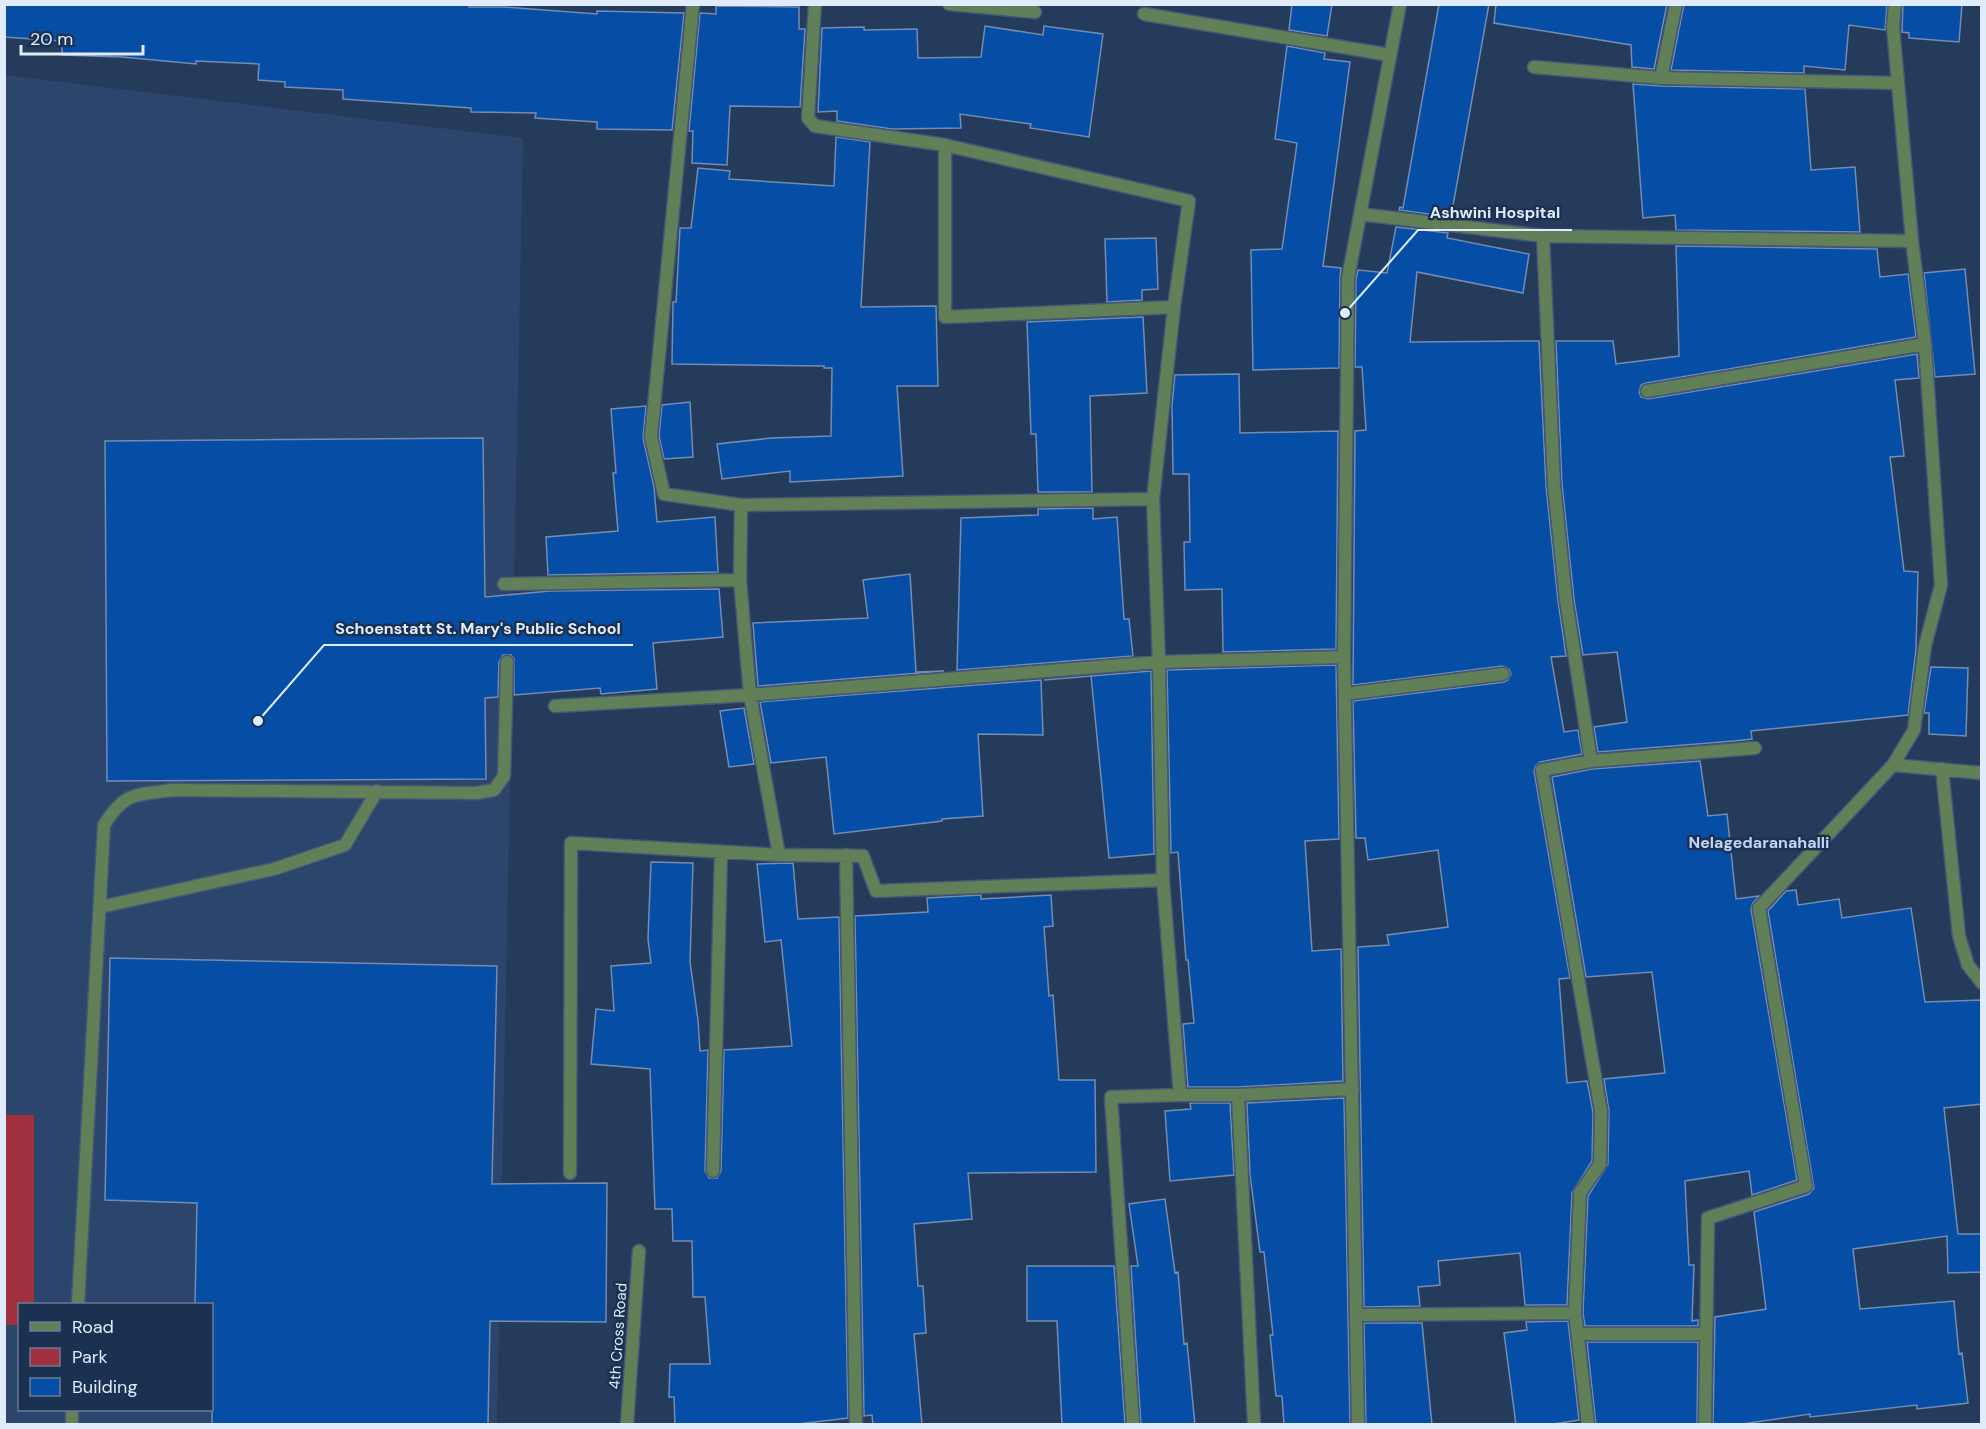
<svg xmlns="http://www.w3.org/2000/svg" width="1986" height="1429" font-family="'DM Sans',sans-serif">
<rect width="100%" height="100%" fill="#253b5c"/>
<!-- built -->
<path fill="#2b456c" fill-rule="evenodd" d="M 5,75 L 523,138 L 497,1424 L 5,1424 ZM 20,1304 L 212,1304 L 212,1410 L 20,1410 Z"/>
<!-- green -->
<path fill="#a0303d" d="M 5,1115 L 34,1115 L 34,1304 L 20,1304 L 19,1325 L 5,1325 Z"/>
<!-- building -->
<path fill="#064da6" stroke="#728cb2" stroke-width="1.5" d="M 4,4 L 469,4 L 469,7 L 504,7 L 597,14 L 597,11 L 684,13 L 672,130 L 597,129 L 597,122 L 535,118 L 536,113 L 471,112 L 471,108 L 343,99 L 343,90 L 285,87 L 285,82 L 258,80 L 259,64 L 196,61 L 196,64 L 122,57 L 62,55 L 62,41 L 4,37 Z
M 1292,4 L 1332,4 L 1327,36 L 1289,30 Z
M 1439,4 L 1489,4 L 1451,217 L 1399,210 L 1400,207 L 1403,208 Z
M 1496,4 L 1667,4 L 1654,69 L 1632,67 L 1631,45 L 1494,23 Z
M 1684,4 L 1887,4 L 1885,30 L 1849,25 L 1845,70 L 1804,66 L 1804,73 L 1671,70 Z
M 1903,4 L 1962,4 L 1959,42 L 1909,38 L 1909,33 L 1902,32 Z
M 716,6 L 799,7 L 799,29 L 805,29 L 800,107 L 730,106 L 727,165 L 692,163 L 693,131 L 689,131 L 700,13 L 716,14 Z
M 985,26 L 1043,35 L 1044,26 L 1103,34 L 1089,137 L 1030,128 L 1031,124 L 960,114 L 961,128 L 892,129 L 837,121 L 837,111 L 818,112 L 822,28 L 864,27 L 864,30 L 917,29 L 918,58 L 981,57 Z
M 1287,46 L 1325,53 L 1324,59 L 1350,62 L 1323,266 L 1341,268 L 1340,278 L 1339,368 L 1253,370 L 1251,250 L 1282,249 L 1297,143 L 1275,139 Z
M 1633,84 L 1661,86 L 1805,89 L 1811,170 L 1855,167 L 1860,232 L 1676,230 L 1675,215 L 1643,218 Z
M 836,137 L 870,142 L 861,307 L 936,306 L 938,386 L 897,386 L 903,476 L 790,482 L 790,471 L 722,479 L 717,444 L 772,438 L 831,436 L 832,368 L 824,368 L 824,366 L 672,364 L 673,302 L 676,302 L 680,228 L 691,228 L 698,168 L 730,171 L 729,179 L 834,186 Z
M 1396,227 L 1448,233 L 1447,238 L 1529,254 L 1523,293 L 1417,272 L 1410,342 L 1539,341 L 1546,486 L 1558,601 L 1566,656 L 1551,657 L 1564,732 L 1578,730 L 1582,754 L 1540,762 L 1535,767 L 1534,771 L 1570,978 L 1559,979 L 1567,1083 L 1587,1081 L 1593,1112 L 1592,1161 L 1572,1193 L 1567,1305 L 1525,1305 L 1520,1253 L 1438,1261 L 1440,1285 L 1418,1287 L 1420,1306 L 1364,1307 L 1358,947 L 1389,945 L 1387,935 L 1448,927 L 1438,850 L 1368,860 L 1365,838 L 1356,838 L 1353,701 L 1504,682 L 1508,680 L 1511,674 L 1509,669 L 1502,666 L 1353,685 L 1355,431 L 1366,430 L 1362,367 L 1355,367 L 1356,279 L 1358,270 L 1387,273 Z
M 1156,238 L 1158,289 L 1142,290 L 1142,300 L 1107,302 L 1105,239 Z
M 1676,246 L 1877,249 L 1880,277 L 1908,274 L 1916,337 L 1646,383 L 1641,385 L 1639,392 L 1641,397 L 1648,399 L 1917,354 L 1919,378 L 1895,380 L 1904,456 L 1890,457 L 1904,571 L 1918,572 L 1916,649 L 1908,715 L 1751,731 L 1752,739 L 1734,741 L 1598,752 L 1594,727 L 1627,722 L 1617,652 L 1583,655 L 1574,599 L 1562,484 L 1556,341 L 1613,341 L 1616,364 L 1679,356 Z
M 1965,269 L 1975,374 L 1935,377 L 1924,273 Z
M 1143,317 L 1147,393 L 1090,396 L 1092,492 L 1038,492 L 1036,434 L 1031,434 L 1027,322 Z
M 1239,374 L 1240,433 L 1338,431 L 1336,649 L 1223,652 L 1222,589 L 1185,590 L 1184,542 L 1190,542 L 1189,474 L 1173,474 L 1172,405 L 1175,375 Z
M 690,402 L 693,457 L 664,459 L 659,436 L 662,405 Z
M 646,406 L 643,438 L 654,487 L 657,522 L 715,517 L 718,572 L 548,575 L 546,537 L 618,531 L 613,473 L 616,473 L 611,409 Z
M 483,438 L 485,597 L 550,591 L 719,589 L 723,637 L 653,643 L 657,689 L 601,694 L 600,688 L 514,695 L 514,659 L 511,655 L 503,655 L 499,662 L 498,697 L 485,698 L 486,779 L 107,781 L 105,441 Z
M 1093,508 L 1093,519 L 1117,517 L 1124,619 L 1129,619 L 1133,656 L 957,670 L 961,518 L 1038,515 L 1038,509 Z
M 910,574 L 916,672 L 944,671 L 758,686 L 753,623 L 868,618 L 863,580 Z
M 1336,665 L 1339,839 L 1305,841 L 1312,951 L 1341,949 L 1343,1081 L 1238,1087 L 1188,1087 L 1183,1024 L 1194,1023 L 1188,960 L 1186,960 L 1178,852 L 1171,853 L 1167,670 Z
M 1931,667 L 1968,668 L 1966,736 L 1929,734 L 1929,713 L 1924,713 Z
M 1151,671 L 1154,854 L 1109,858 L 1091,676 L 1044,680 Z
M 1041,680 L 1043,735 L 978,734 L 983,816 L 942,819 L 942,821 L 834,834 L 826,757 L 771,763 L 760,702 Z
M 744,708 L 754,764 L 729,767 L 720,711 Z
M 1700,761 L 1708,816 L 1727,814 L 1736,899 L 1759,896 L 1753,903 L 1751,909 L 1797,1180 L 1752,1195 L 1749,1171 L 1685,1181 L 1689,1265 L 1694,1265 L 1692,1321 L 1698,1320 L 1698,1326 L 1585,1326 L 1583,1313 L 1588,1196 L 1608,1164 L 1609,1111 L 1604,1079 L 1665,1073 L 1652,972 L 1586,977 L 1552,777 L 1592,769 Z
M 651,862 L 693,863 L 690,962 L 698,1020 L 700,1051 L 708,1050 L 705,1171 L 709,1178 L 717,1178 L 721,1171 L 724,1050 L 792,1046 L 781,940 L 765,942 L 757,864 L 793,863 L 798,919 L 839,917 L 848,1418 L 790,1425 L 675,1425 L 674,1397 L 669,1397 L 670,1364 L 710,1364 L 705,1297 L 693,1297 L 692,1241 L 673,1241 L 672,1209 L 655,1209 L 650,1069 L 591,1064 L 596,1009 L 614,1011 L 611,966 L 651,963 L 648,939 Z
M 1796,890 L 1798,905 L 1839,899 L 1842,918 L 1911,908 L 1925,1002 L 1982,1000 L 1982,1104 L 1944,1108 L 1958,1234 L 1982,1234 L 1982,1272 L 1948,1273 L 1947,1236 L 1853,1249 L 1860,1309 L 1954,1301 L 1959,1354 L 1962,1353 L 1968,1403 L 1917,1409 L 1917,1405 L 1810,1417 L 1810,1414 L 1735,1425 L 1713,1425 L 1715,1317 L 1766,1309 L 1754,1212 L 1809,1194 L 1814,1188 L 1768,911 L 1786,891 Z
M 981,895 L 981,899 L 1051,895 L 1053,926 L 1044,927 L 1049,996 L 1053,995 L 1059,1080 L 1095,1080 L 1096,1172 L 968,1173 L 972,1219 L 914,1224 L 918,1286 L 923,1286 L 926,1333 L 914,1334 L 922,1425 L 873,1425 L 872,1415 L 864,1416 L 855,916 L 928,912 L 927,898 Z
M 110,958 L 497,966 L 492,1184 L 607,1183 L 606,1322 L 490,1321 L 488,1425 L 212,1425 L 212,1305 L 195,1305 L 197,1203 L 105,1200 Z
M 1344,1098 L 1350,1425 L 1284,1425 L 1282,1396 L 1276,1396 L 1270,1335 L 1273,1335 L 1264,1252 L 1260,1252 L 1250,1174 L 1247,1103 Z
M 1190,1103 L 1230,1103 L 1234,1175 L 1170,1181 L 1165,1111 L 1191,1109 Z
M 1165,1199 L 1175,1273 L 1178,1272 L 1184,1344 L 1187,1343 L 1195,1425 L 1141,1425 L 1131,1266 L 1138,1266 L 1129,1204 Z
M 1027,1266 L 1114,1266 L 1125,1425 L 1062,1425 L 1057,1321 L 1027,1321 Z
M 1568,1321 L 1579,1420 L 1547,1425 L 1516,1425 L 1504,1333 L 1527,1330 L 1526,1322 Z
M 1364,1323 L 1422,1323 L 1432,1425 L 1366,1425 Z
M 1587,1342 L 1698,1342 L 1697,1425 L 1596,1425 Z"/>
<g fill="none" stroke-linecap="round" stroke-linejoin="round">
<defs>
<path id="service" d="M 1144,14 L 1390,55
M 100,907 L 274,869 L 345,845 L 377,791
M 78,1304 L 104,825 C 125,791 136,795 173,790 L 476,793 L 494,790 L 504,776 L 507,662
M 72,1424 L 72,1410"/>
<path id="minor" d="M 693,4 L 651,437 L 664,494 L 741,505
M 815,4 L 808,118 L 815,126 L 945,145
M 949,4 L 1035,12
M 1534,67 L 1661,78 L 1898,83
M 1661,78 L 1676,4
M 1360,214 L 1543,236
M 1647,391 L 1925,344
M 1153,499 L 1174,307 L 1189,201 L 945,145 L 945,317 L 1174,307
M 504,584 L 740,580
M 1345,694 L 1503,674
M 555,706 L 750,695 L 779,855 L 863,856 L 876,891 L 1163,880
M 1591,761 L 1755,748
M 1893,765 L 1982,773
M 1942,769 L 1959,936 L 1968,965 L 1982,983
M 846,855 L 856,1424
M 1180,1095 L 1238,1095 L 1254,1424
M 1238,1095 L 1353,1089
M 713,1171 L 721,852
M 570,1173 L 571,843 L 779,855
M 1356,1315 L 1575,1313
M 1579,1334 L 1706,1334
M 627,1424 L 639,1251
M 1133,1424 L 1111,1097 L 1180,1095 L 1163,880 L 1159,662 L 1153,499 L 741,505 L 740,580 L 750,695 L 1159,662 L 1344,657
M 1358,1424 L 1344,657 L 1348,278 L 1400,4
M 1588,1424 L 1575,1313 L 1580,1193 L 1600,1164 L 1601,1111 L 1542,770 L 1591,761 L 1566,600 L 1554,485 L 1543,236 L 1912,241
M 1705,1424 L 1708,1218 L 1806,1186 L 1759,908 L 1893,765 L 1914,730 L 1925,646 L 1941,585 L 1925,344 L 1912,241 L 1893,27 L 1895,4"/>
</defs>
<!-- service casing -->
<use href="#service" stroke="#435776" stroke-width="15"/>
<!-- minor casing -->
<use href="#minor" stroke="#435776" stroke-width="15"/>
<!-- service -->
<use href="#service" stroke="#618057" stroke-width="12"/>
<!-- minor -->
<use href="#minor" stroke="#618057" stroke-width="12"/>
</g>
<g text-anchor="middle" stroke-width="5" stroke-linejoin="round" paint-order="stroke">
<!-- street labels -->
<g font-size="15" fill="#e0ebfc" stroke="#1b3151">
<text transform="translate(618 1336) rotate(-86)" y="5">4th Cross Road</text>
</g>
<!-- neighbourhood labels -->
<g font-size="16" font-weight="bold" fill="#c0d6f7" stroke="#1b3151">
<text x="1759" y="848">Nelagedaranahalli</text>
</g>
</g>
<!-- callouts -->
<path fill="none" stroke="#e0ebfc" stroke-width="2" d="M1345 313L1418 230H1572M258 721L324 645H633"/>
<g fill="#e0ebfc" stroke="#1b3151" stroke-width="2">
<circle cx="1345" cy="313" r="6"/>
<circle cx="258" cy="721" r="6"/>
</g>
<g font-size="16" text-anchor="middle" font-weight="bold" fill="#e0ebfc" stroke="#1b3151" stroke-width="5" stroke-linejoin="round" paint-order="stroke">
<text x="1495" y="218">Ashwini Hospital</text>
<text x="478" y="634">Schoenstatt St. Mary's Public School</text>
</g>
<!-- border -->
<rect width="1986" height="1429" fill="none" stroke="#e0ebfc" stroke-width="12"/>
<!-- legend -->
<rect x="18" y="1303" width="195" height="108" fill="#1b3151" stroke="#6a7b95" stroke-width="1.5"/>
<rect x="30" y="1322" width="30" height="9" fill="#618057" stroke="#6a7b95" stroke-width="1.5"/>
<text x="72" y="1333" font-size="18" fill="#e0ebfc">Road</text>
<rect x="30" y="1348" width="30" height="18" fill="#a0303d" stroke="#6a7b95" stroke-width="1.5"/>
<text x="72" y="1363" font-size="18" fill="#e0ebfc">Park</text>
<rect x="30" y="1378" width="30" height="18" fill="#064da6" stroke="#6a7b95" stroke-width="1.5"/>
<text x="72" y="1393" font-size="18" fill="#e0ebfc">Building</text>
<!-- scale -->
<path d="M21 45v9h122v-9" fill="none" stroke="#e0ebfc" stroke-width="3"/>
<text x="30" y="45" font-size="18" fill="#e0ebfc" stroke="#1b3151" stroke-width="4.5" paint-order="stroke">20 m</text>
</svg>
